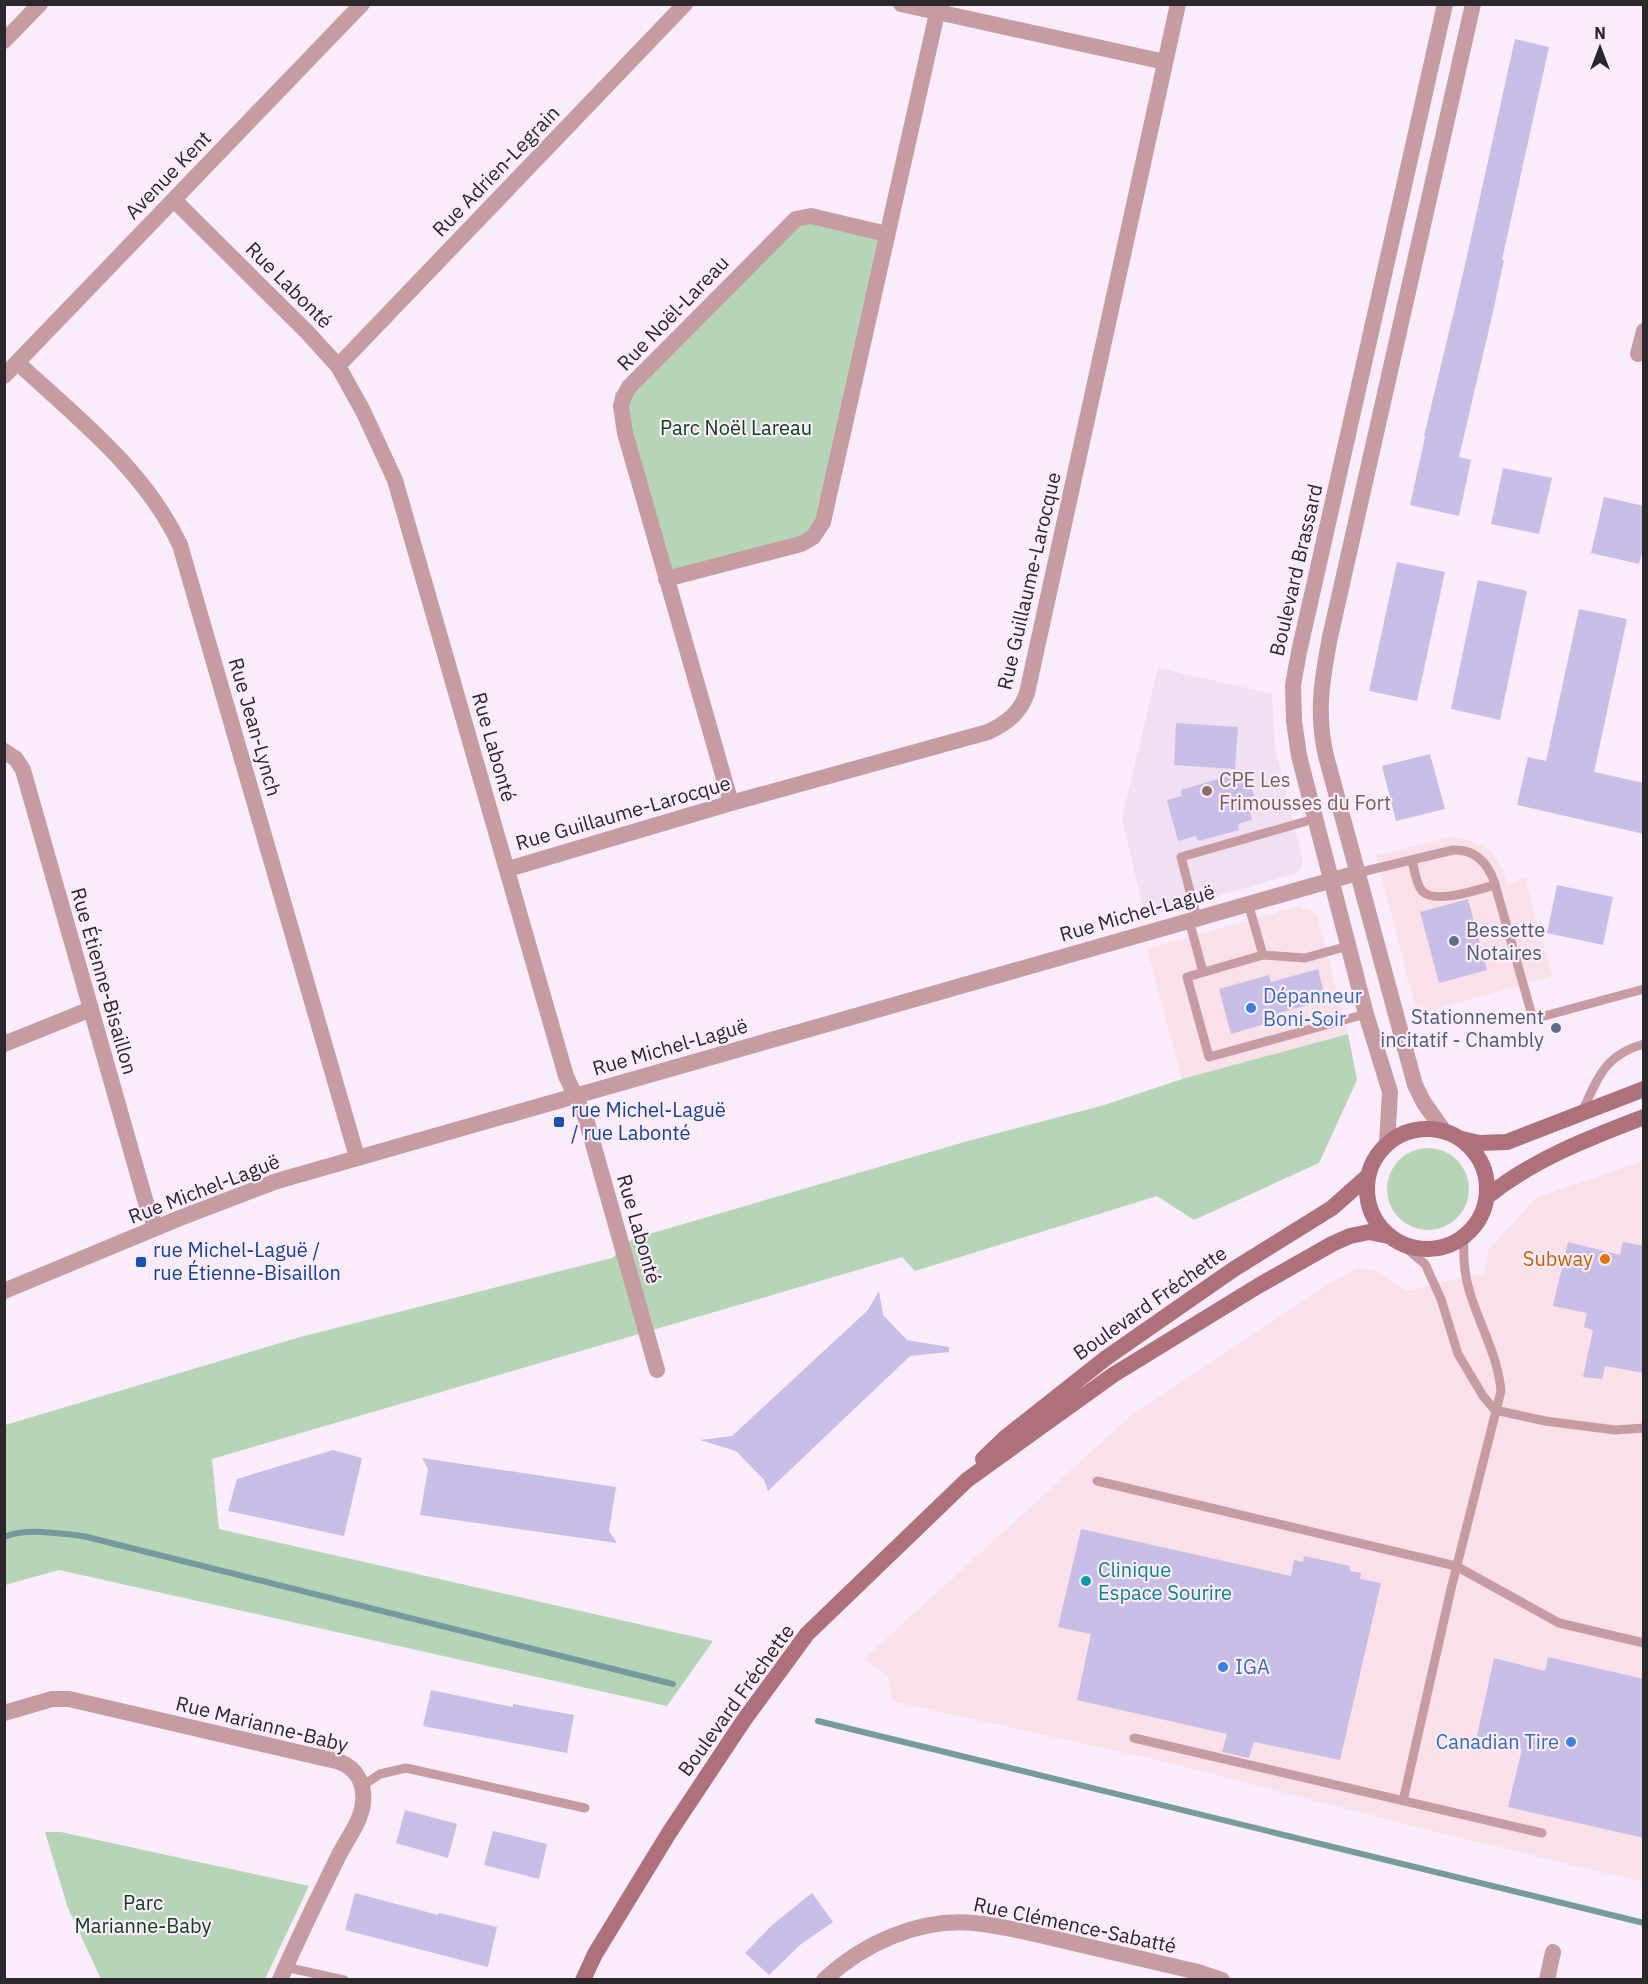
<svg xmlns="http://www.w3.org/2000/svg" width="1648" height="1984" font-family="'IBM Plex Sans',sans-serif">
<rect width="100%" height="100%" fill="#faecfa"/>
<!-- commercial -->
<path fill="#f9e0e9" d="M 1450,837 L 1465,839 L 1490,850 L 1502,867 L 1507,884 L 1525,878 L 1552,976 L 1422,1013 L 1416,1009 L 1376,856 Z
M 1300,906 L 1302,909 L 1308,909 L 1317,915 L 1348,1034 L 1182,1079 L 1147,949 Z
M 1643,1161 L 1643,1882 L 1433,1831 L 1162,1761 L 892,1701 L 887,1676 L 864,1659 L 1127,1419 L 1329,1284 L 1358,1268 L 1377,1271 L 1406,1291 L 1484,1273 L 1489,1249 L 1537,1197 Z"/>
<!-- built -->
<path fill="#f1dff2" d="M 1158,668 L 1272,694 L 1275,748 L 1303,861 L 1301,869 L 1294,874 L 1145,917 L 1122,818 Z"/>
<!-- green -->
<path fill="#b6d5b7" d="M 801,221 L 884,229 L 833,497 L 806,541 L 663,575 L 615,393 Z
M 1348,1034 L 1357,1080 L 1319,1163 L 1194,1220 L 1157,1196 L 915,1271 L 902,1257 L 212,1459 L 219,1529 L 713,1641 L 667,1706 L 59,1570 L 5,1585 L 5,1425 L 300,1337 L 612,1258 L 632,1239 L 968,1141 L 1101,1106 L 1182,1079 Z
M1387 1189a41 41 0 1 1 82 0a41 41 0 1 1-82 0Z
M 45,1832 L 61,1832 L 309,1886 L 265,1979 L 101,1979 L 68,1908 Z"/>
<g fill="none" stroke-linecap="round" stroke-linejoin="round">
<!-- stream -->
<path stroke="#769b9c" stroke-width="6" d="M 4,1537 C 28,1527 59,1534 83,1536 L 673,1684
M 818,1721 L 1644,1923"/>
</g>
<!-- building -->
<path fill="#c9bee7" d="M 1515,39 L 1549,47 L 1502,260 L 1504,260 L 1493,312 L 1459,457 L 1471,460 L 1459,516 L 1410,505 L 1425,437 L 1424,436 L 1465,265 Z
M 1503,468 L 1552,478 L 1539,534 L 1491,524 Z
M 1604,497 L 1644,506 L 1644,546 L 1639,564 L 1591,553 Z
M 1397,562 L 1445,572 L 1417,701 L 1369,691 Z
M 1478,580 L 1527,591 L 1500,720 L 1451,709 Z
M 1579,609 L 1627,619 L 1594,772 L 1644,783 L 1644,834 L 1517,805 L 1528,757 L 1546,761 Z
M 1176,723 L 1238,727 L 1235,769 L 1174,765 Z
M 1430,754 L 1445,809 L 1396,821 L 1382,766 Z
M 1234,774 L 1234,778 L 1243,776 L 1245,783 L 1250,782 L 1254,796 L 1250,797 L 1252,807 L 1249,808 L 1252,820 L 1238,824 L 1239,830 L 1198,841 L 1196,836 L 1178,841 L 1167,800 L 1182,796 L 1181,790 Z
M 1557,885 L 1613,897 L 1603,945 L 1547,933 Z
M 1468,899 L 1487,970 L 1439,983 L 1420,912 Z
M 1318,969 L 1326,1000 L 1279,1013 L 1281,1019 L 1231,1034 L 1219,989 L 1269,975 L 1271,982 Z
M 1568,1242 L 1620,1255 L 1623,1242 L 1644,1246 L 1644,1373 L 1605,1366 L 1602,1379 L 1583,1377 L 1593,1330 L 1584,1327 L 1587,1313 L 1553,1306 Z
M 879,1291 L 883,1315 L 907,1340 L 949,1347 L 949,1352 L 910,1356 L 768,1491 L 764,1480 L 736,1451 L 700,1440 L 732,1436 L 868,1310 Z
M 333,1450 L 362,1458 L 344,1536 L 228,1511 L 237,1479 Z
M 422,1458 L 616,1487 L 609,1531 L 617,1543 L 420,1515 L 428,1469 Z
M 1081,1529 L 1291,1576 L 1294,1560 L 1303,1562 L 1304,1556 L 1350,1566 L 1350,1571 L 1361,1573 L 1360,1579 L 1381,1583 L 1340,1760 L 1254,1742 L 1249,1758 L 1222,1752 L 1227,1734 L 1077,1700 L 1091,1634 L 1058,1627 Z
M 1548,1657 L 1644,1679 L 1644,1838 L 1508,1807 L 1522,1749 L 1477,1736 L 1494,1658 L 1545,1671 Z
M 431,1690 L 513,1707 L 513,1704 L 574,1715 L 567,1753 L 423,1726 Z
M 405,1810 L 457,1824 L 448,1858 L 396,1843 Z
M 493,1831 L 547,1844 L 539,1879 L 484,1865 Z
M 355,1893 L 438,1915 L 439,1913 L 497,1927 L 488,1967 L 345,1930 Z
M 812,1893 L 833,1922 L 800,1945 L 769,1975 L 745,1953 L 772,1925 Z"/>
<g fill="none" stroke-linecap="round" stroke-linejoin="round">
<!-- service -->
<path stroke="#c69ba2" stroke-width="9" d="M 1412,860 C 1414,869 1416,884 1422,891 C 1435,905 1479,889 1495,885
M 1357,873 L 1453,850 C 1475,849 1487,862 1494,881 L 1533,1019 L 1644,989
M 1248,903 L 1263,955
M 1197,918 L 1181,857 L 1314,819
M 1189,920 L 1203,972
M 1348,946 L 1305,958 L 1263,955 L 1187,977 L 1209,1057 L 1366,1014
M 1582,1112 C 1598,1078 1604,1055 1644,1044
M 1401,1244 L 1425,1264 L 1441,1299 L 1458,1354 L 1483,1396 L 1495,1410 L 1545,1421 L 1615,1430 L 1644,1428
M 1097,1481 L 1456,1566 L 1559,1623 L 1644,1643
M 1134,1738 L 1542,1833
M 362,1786 L 380,1774 L 406,1768 L 585,1808
M 1403,1801 L 1451,1589 L 1501,1391 C 1498,1356 1480,1326 1470,1293 C 1464,1275 1463,1256 1464,1238
M 285,1967 L 344,1980"/>
<!-- minor -->
<path stroke="#c69ba2" stroke-width="16" d="M 901,4 L 1165,62
M 4,41 L 40,4
M 174,200 L 307,332 L 338,366 L 363,411 L 395,480 L 566,1076 L 586,1119 L 657,1370
M 1638,354 L 1644,331
M 18,363 C 77,418 145,470 180,545 L 357,1157
M 338,366 L 685,4
M 4,376 L 362,4
M 666,579 L 801,544 L 813,537 L 823,522 L 937,13
M 4,751 L 16,759 L 23,770 L 146,1203 L 156,1228
M 731,803 L 625,433 L 621,406 L 623,398 L 629,387 L 796,219 L 811,216 L 887,234
M 508,869 L 731,803 L 988,732 C 1007,723 1020,713 1027,693 L 1178,4
M 4,1044 L 91,1009
M 4,1291 L 180,1218 L 277,1181 L 1357,873
M 4,1713 L 52,1699 L 69,1699 L 340,1762 C 357,1769 365,1784 363,1803 C 361,1822 346,1840 338,1857 C 318,1898 298,1938 280,1980
M 824,1980 C 864,1943 919,1918 974,1923 C 1006,1926 1038,1935 1069,1942 C 1112,1952 1155,1962 1198,1972 L 1222,1980
M 1547,1980 L 1553,1952"/>
<!-- tertiary -->
<path stroke="#c69ba2" stroke-width="16" d="M 1444,1131 L 1424,1103 L 1415,1085 L 1326,756 C 1316,713 1322,679 1330,637 L 1473,4
M 1387,1144 L 1390,1092 L 1366,1014 L 1299,756 L 1294,721 L 1293,685 L 1299,652 L 1445,4"/>
<!-- secondary -->
<path stroke="#ae707b" stroke-width="16" d="M1367 1189a60 60 0 1 1 120 0a60 60 0 1 1-120 0Z
M 1462,1139 L 1479,1143 L 1507,1142 L 1644,1089
M 1488,1196 C 1534,1159 1589,1138 1644,1117
M 983,1459 L 1006,1437 L 1106,1358 L 1234,1269 L 1332,1208 L 1368,1176
M 583,1980 L 595,1954 L 669,1833 L 744,1720 L 807,1634 L 967,1480 L 1113,1375 L 1258,1286 L 1332,1244 L 1350,1236 L 1369,1232 L 1388,1236"/>
</g>
<!-- markers -->
<circle fill="#8d6e63" stroke="#faecfa" stroke-width="2" cx="1207" cy="791" r="6"/>
<g fill="#5c6f8a" stroke="#faecfa" stroke-width="2">
<circle cx="1454" cy="941" r="6"/>
<circle cx="1556" cy="1028" r="6"/>
</g>
<g fill="#3f7fe0" stroke="#faecfa" stroke-width="2">
<circle cx="1251" cy="1008" r="6"/>
<circle cx="1223" cy="1667" r="6"/>
<circle cx="1571" cy="1742" r="6"/>
</g>
<g fill="#1a4fb4" stroke="#faecfa" stroke-width="2">
<rect x="553" y="1116" width="12" height="12" rx="3"/>
<rect x="135" y="1256" width="12" height="12" rx="3"/>
</g>
<circle fill="#e8710a" stroke="#faecfa" stroke-width="2" cx="1605" cy="1259" r="6"/>
<circle fill="#0f9aa8" stroke="#faecfa" stroke-width="2" cx="1086" cy="1581" r="6"/>
<g text-anchor="middle" stroke-width="4.5" stroke-linejoin="round" paint-order="stroke">
<!-- street labels -->
<g font-size="20" fill="#2c272c" stroke="#faecfa">
<text transform="translate(496 171) rotate(-46)" y="7">Rue Adrien-Legrain</text>
<text transform="translate(168 175) rotate(-46)" y="7">Avenue Kent</text>
<text transform="translate(289 285) rotate(45)" y="7">Rue Labonté</text>
<text transform="translate(673 313) rotate(-46)" y="7">Rue Noël-Lareau</text>
<text transform="translate(1296 570) rotate(-77)" y="7">Boulevard Brassard</text>
<text transform="translate(1029 581) rotate(-77)" y="7">Rue Guillaume-Larocque</text>
<text transform="translate(255 727) rotate(74)" y="7">Rue Jean-Lynch</text>
<text transform="translate(494 747) rotate(74)" y="7">Rue Labonté</text>
<text transform="translate(623 813) rotate(-16)" y="7">Rue Guillaume-Larocque</text>
<text transform="translate(1137 913) rotate(-16)" y="7">Rue Michel-Laguë</text>
<text transform="translate(104 981) rotate(74)" y="7">Rue Étienne-Bisaillon</text>
<text transform="translate(670 1047) rotate(-16)" y="7">Rue Michel-Laguë</text>
<text transform="translate(204 1189) rotate(-21)" y="7">Rue Michel-Laguë</text>
<text transform="translate(639 1229) rotate(74)" y="7">Rue Labonté</text>
<text transform="translate(1150 1303) rotate(-35)" y="7">Boulevard Fréchette</text>
<text transform="translate(736 1700) rotate(-54)" y="7">Boulevard Fréchette</text>
<text transform="translate(262 1724) rotate(14)" y="7">Rue Marianne-Baby</text>
<text transform="translate(1075 1925) rotate(12)" y="7">Rue Clémence-Sabatté</text>
</g>
<!-- park labels -->
<g font-size="20" fill="#0f4219" stroke="#faecfa">
<text x="736" y="435">Parc Noël Lareau</text>
<text x="143" y="1910">Parc<tspan x="143" dy="23">Marianne-Baby</tspan></text>
</g>
<!-- education labels -->
<g font-size="20" fill="#785e54" stroke="#faecfa" text-anchor="start">
<text x="1219" y="787">CPE Les<tspan x="1219" dy="23">Frimousses du Fort</tspan></text>
</g>
<!-- service labels -->
<g font-size="20" fill="#4e5e75" stroke="#faecfa" text-anchor="start">
<text x="1466" y="937">Bessette<tspan x="1466" dy="23">Notaires</tspan></text>
<text x="1544" y="1024" text-anchor="end">Stationnement<tspan x="1544" dy="23">incitatif - Chambly</tspan></text>
</g>
<!-- shop labels -->
<g font-size="20" fill="#366cbe" stroke="#faecfa" text-anchor="start">
<text x="1263" y="1003">Dépanneur<tspan x="1263" dy="23">Boni-Soir</tspan></text>
<text x="1235" y="1674">IGA</text>
<text x="1559" y="1749" text-anchor="end">Canadian Tire</text>
</g>
<!-- transit labels -->
<g font-size="20" fill="#164399" stroke="#faecfa" text-anchor="start">
<text x="571" y="1117">rue Michel-Laguë<tspan x="571" dy="23">/ rue Labonté</tspan></text>
<text x="153" y="1257">rue Michel-Laguë /<tspan x="153" dy="23">rue Étienne-Bisaillon</tspan></text>
</g>
<!-- food labels -->
<g font-size="20" fill="#c56008" stroke="#faecfa" text-anchor="end">
<text x="1593" y="1266">Subway</text>
</g>
<!-- culture labels -->
<g font-size="20" fill="#0d838f" stroke="#faecfa" text-anchor="start">
<text x="1098" y="1577">Clinique<tspan x="1098" dy="23">Espace Sourire</tspan></text>
</g>
</g>
<!-- border -->
<rect width="1648" height="1984" fill="none" stroke="#2c272c" stroke-width="12"/>
<!-- north arrow -->
<g transform="translate(1600 48)" stroke="#faecfa" stroke-width="4.5" paint-order="stroke">
<path d="M0-4.5L10 22L0 15L-10 22Z" fill="#2c272c"/>
<text y="-9" font-size="16" font-weight="bold" text-anchor="middle" fill="#2c272c">N</text>
</g>
</svg>
